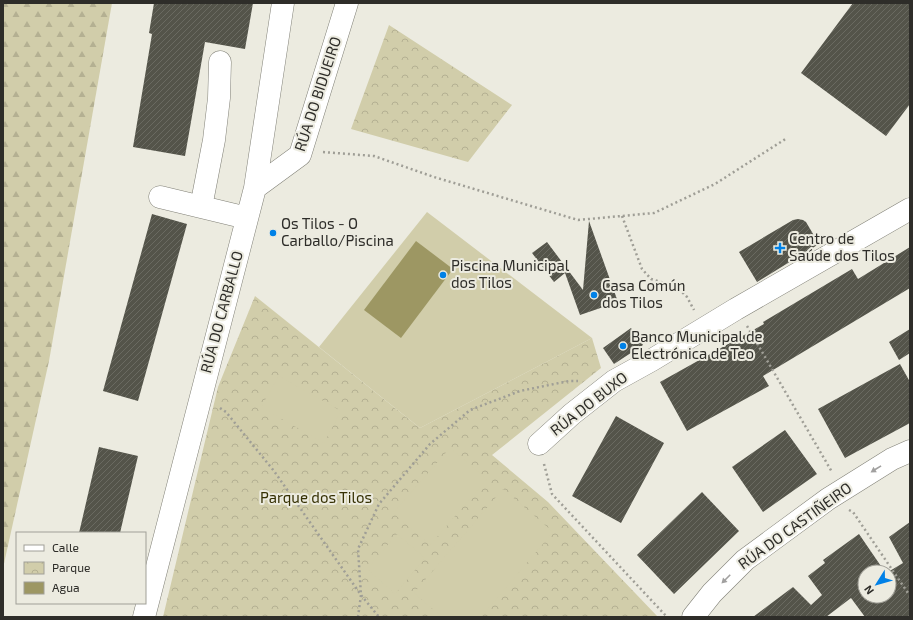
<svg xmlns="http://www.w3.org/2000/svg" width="913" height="620" font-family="'Exo 2',sans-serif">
<defs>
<pattern id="forest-firs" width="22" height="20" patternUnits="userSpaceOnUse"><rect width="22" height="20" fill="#d1cdaa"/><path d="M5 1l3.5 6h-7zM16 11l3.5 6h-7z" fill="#b4b092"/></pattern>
<pattern id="park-crowns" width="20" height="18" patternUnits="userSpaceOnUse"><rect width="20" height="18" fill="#d1cdaa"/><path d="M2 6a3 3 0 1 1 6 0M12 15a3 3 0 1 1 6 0" fill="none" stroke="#b4b092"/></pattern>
<pattern id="building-hatch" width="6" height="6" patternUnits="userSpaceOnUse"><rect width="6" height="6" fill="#54544a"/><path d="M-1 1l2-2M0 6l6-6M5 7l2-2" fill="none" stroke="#6a6a61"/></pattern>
</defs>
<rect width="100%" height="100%" fill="#ecebe0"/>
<!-- forest -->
<path fill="url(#forest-firs)" d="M 3,3 L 112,3 L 49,361 L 3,568 Z"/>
<!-- park -->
<path fill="url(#park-crowns)" d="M 389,25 L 512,105 L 468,162 L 351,129 Z
M 255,296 L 420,428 L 592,338 L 601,368 L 492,455 L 548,502 L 658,617 L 163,617 L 218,387 Z"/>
<!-- pitch -->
<path fill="#d1cdaa" d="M 427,212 L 592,338 L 420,428 L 319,347 Z
M 279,376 L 341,411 L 324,443 L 261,407 Z
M 450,448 L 487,479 L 430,545 L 393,513 Z
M 503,489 L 553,532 L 481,617 L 442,617 L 414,593 Z
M 397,534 L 425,558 L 395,594 L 367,569 Z"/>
<!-- water -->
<path fill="#9d9763" d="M 416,241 L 453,269 L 401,338 L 364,310 Z"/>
<!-- building -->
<path fill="url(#building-hatch)" d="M 154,3 L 253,3 L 245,49 L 205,42 L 185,156 L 133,147 L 152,34 L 149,33 Z
M 853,3 L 910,3 L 910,104 L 886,136 L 801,73 Z
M 152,214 L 187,224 L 138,401 L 103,391 Z
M 798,219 L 803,220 L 806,222 L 819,244 L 757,282 L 739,252 L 793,220 Z
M 589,221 L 618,302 L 580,315 L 565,273 L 554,282 L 532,253 L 547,242 L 583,290 Z
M 910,247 L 910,288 L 763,376 L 769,386 L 687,431 L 660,382 L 764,324 L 763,322 L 852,269 L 858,279 Z
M 631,328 L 643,345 L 614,364 L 603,348 Z
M 910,329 L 910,353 L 899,360 L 889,342 Z
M 900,364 L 910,382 L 910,423 L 845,458 L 818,409 Z
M 616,416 L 664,443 L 621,523 L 572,496 Z
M 785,430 L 817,474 L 763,512 L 732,467 Z
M 99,447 L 138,456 L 120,533 L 79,533 Z
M 702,492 L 739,531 L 674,594 L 637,555 Z
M 910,522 L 910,617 L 865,617 L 851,598 L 826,617 L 753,617 L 793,587 L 811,605 L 822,595 L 808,576 L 825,563 L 823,560 L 859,534 L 885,572 L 865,572 L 865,596 L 889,596 L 888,572 L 903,563 L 889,537 Z"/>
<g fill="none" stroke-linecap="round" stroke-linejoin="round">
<defs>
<path id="minor" d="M 255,188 L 300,155 L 347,3
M 160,197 L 247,218
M 201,207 L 214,140 L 219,98 L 220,62
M 539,444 L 572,414 L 614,381 L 652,360 L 736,309 L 910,209
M 144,617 L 255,188 L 283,3
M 693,617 L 712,593 L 745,560 L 828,499 L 892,459 L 910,451"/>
</defs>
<!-- minor casing -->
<use href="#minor" stroke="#818077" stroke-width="23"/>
<!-- path -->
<path stroke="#9f9e96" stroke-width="2.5" stroke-dasharray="2 3" stroke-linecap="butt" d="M 323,152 L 374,156 L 434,177 L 578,220 L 654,213 L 715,184 L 787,138
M 622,216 L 642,269 L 651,279 L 677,287 L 687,297 L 694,310
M 747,326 L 832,472
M 220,408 L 226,412 L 274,471 L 361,595 L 379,617
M 544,464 L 552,494 L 667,617
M 849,510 L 853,512 L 910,596
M 358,617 L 361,595 L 358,549 L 379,504 L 430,444 L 470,410 L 520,391 L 569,381 L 578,381"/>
<!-- minor -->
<use href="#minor" stroke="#fff" stroke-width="22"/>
</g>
<!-- one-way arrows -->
<defs><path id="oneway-solid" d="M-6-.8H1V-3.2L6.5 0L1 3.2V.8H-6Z"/></defs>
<g fill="#a1a09f">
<use href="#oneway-solid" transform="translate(876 469) rotate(148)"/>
<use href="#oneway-solid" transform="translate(726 579) rotate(135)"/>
</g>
<!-- markers -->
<g fill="#0081e7" stroke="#ecebe0" stroke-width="1.5">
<circle cx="273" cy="233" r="4"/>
<path d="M778 242h4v4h4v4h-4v4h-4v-4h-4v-4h4z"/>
<circle cx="443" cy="275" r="4"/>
<circle cx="594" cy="295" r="4"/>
<circle cx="623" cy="346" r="4"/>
</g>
<g text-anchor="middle" stroke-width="4" stroke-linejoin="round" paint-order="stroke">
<!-- street labels -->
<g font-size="15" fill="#2e2d29" stroke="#ecebe0">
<text transform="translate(318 94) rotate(-72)" y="5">RÚA DO BIDUEIRO</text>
<text transform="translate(222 312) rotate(-75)" y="5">RÚA DO CARBALLO</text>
<text transform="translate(589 404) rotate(-38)" y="5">RÚA DO BUXO</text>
<text transform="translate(795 526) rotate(-36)" y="5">RÚA DO CASTIÑEIRO</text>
</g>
<!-- poi labels -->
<g font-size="15" fill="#2e2d29" stroke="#ecebe0" text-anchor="start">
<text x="281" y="229">Os Tilos - O<tspan x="281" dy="17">Carballo/Piscina</tspan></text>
<text x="789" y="244">Centro de<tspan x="789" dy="17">Saúde dos Tilos</tspan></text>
<text x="451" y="271">Piscina Municipal<tspan x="451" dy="17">dos Tilos</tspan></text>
<text x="602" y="291">Casa Común<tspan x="602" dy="17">dos Tilos</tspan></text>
<text x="631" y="342">Banco Municipal de<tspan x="631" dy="17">Electrónica de Teo</tspan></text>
</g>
<!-- park labels -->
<g font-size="15" fill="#353003" stroke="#ecebe0">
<text x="316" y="503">Parque dos Tilos</text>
</g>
</g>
<!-- border -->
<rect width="913" height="620" fill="none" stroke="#2e2d29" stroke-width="8"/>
<!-- legend -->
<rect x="16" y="532" width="130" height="72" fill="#ecebe0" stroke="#a09f97"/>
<rect x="24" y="545" width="20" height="6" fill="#ffffff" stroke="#a09f97"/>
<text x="52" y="552" font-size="12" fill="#2e2d29">Calle</text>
<rect x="24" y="562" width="20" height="12" fill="url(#park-crowns)" stroke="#a09f97"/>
<text x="52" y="572" font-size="12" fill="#2e2d29">Parque</text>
<rect x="24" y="582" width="20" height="12" fill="#9d9763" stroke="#a09f97"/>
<text x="52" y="592" font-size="12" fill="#2e2d29">Agua</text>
<!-- north arrow -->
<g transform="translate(877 584) rotate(233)"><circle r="19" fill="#ecebe0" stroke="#a09f97"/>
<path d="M0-3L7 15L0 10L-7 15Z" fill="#0081e7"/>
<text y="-6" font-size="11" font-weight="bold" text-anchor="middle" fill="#2e2d29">N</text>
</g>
</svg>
